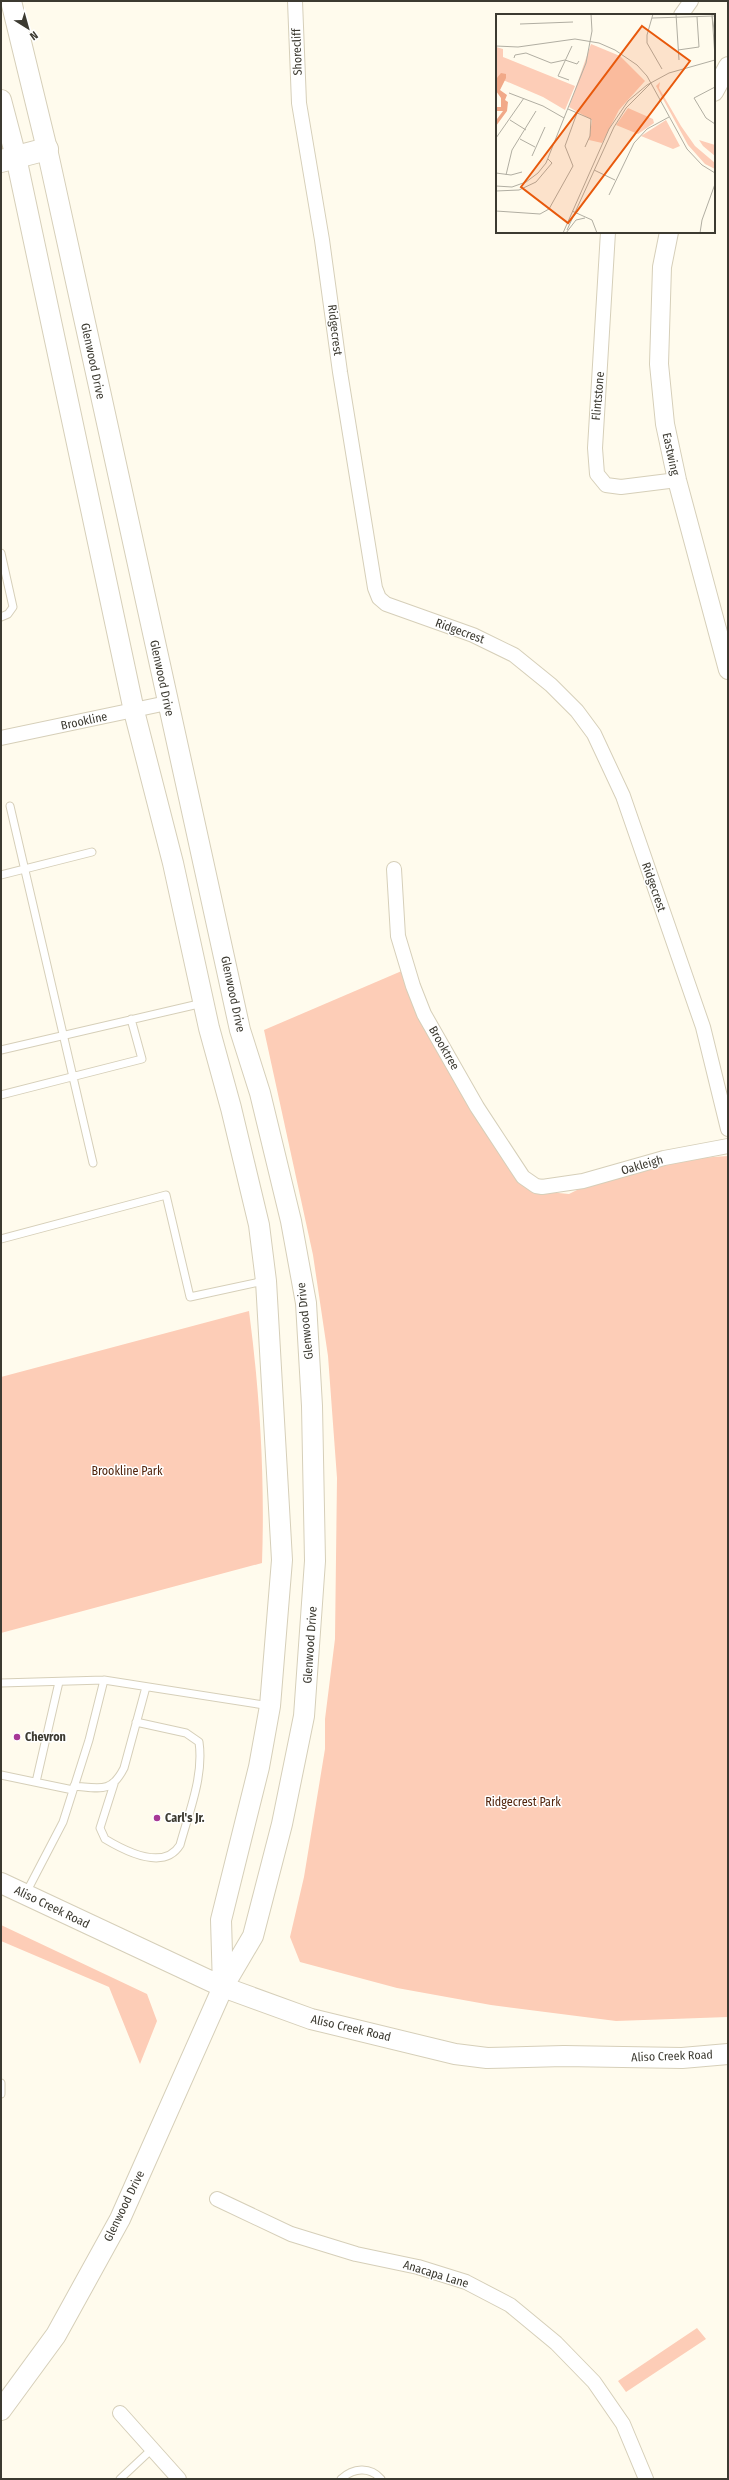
<svg xmlns="http://www.w3.org/2000/svg" width="729" height="2480" font-family="'Fira Sans Condensed',sans-serif">
<rect width="100%" height="100%" fill="#fffbed"/>
<!-- green -->
<path fill="#fdcdb7" d="M 411,967 L 445,1044 L 532,1184 L 548,1192 L 569,1194 L 593,1182 L 685,1159 L 728,1156 L 728,2017 L 616,2021 L 491,2005 L 397,1988 L 300,1962 L 290,1937 L 304,1877 L 325,1749 L 325,1719 L 335,1639 L 337,1478 L 328,1356 L 313,1255 L 264,1030 Z
M 249,1311 C 260,1395 265,1478 262,1563 L 1,1633 L 1,1377 Z
M 1,1925 L 147,1994 L 157,2021 L 140,2064 L 109,1987 L 1,1941 Z
M 697,2328 L 706,2339 L 626,2392 L 618,2381 Z"/>
<g fill="none" stroke-linecap="round" stroke-linejoin="round">
<defs>
<path id="service" d="M 1,553 L 13,607 L 8,614 L 1,617
M 10,806 L 93,1163
M 1,875 L 92,852
M 1,1050 L 203,1003
M 1,1095 L 142,1059 L 131,1019
M 1,1239 L 166,1195 L 190,1297 L 264,1281
M 1,1683 L 104,1680
M 1,1775 L 73,1790
M 36,1782 L 59,1682
M 114,1784 L 100,1828 L 105,1839 C 125,1851 164,1871 180,1845 C 189,1812 204,1776 199,1742 L 186,1733 L 136,1722
M 74,1786 C 99,1788 111,1794 124,1768 L 146,1687
M 26,1893 L 63,1822 L 89,1740 L 104,1680 L 270,1706
M 1,2083 L 1,2094
M 120,2479 L 152,2449
M 341,2479 C 353,2468 370,2466 381,2479"/>
<path id="minor" d="M 295,1 L 299,103 L 322,240 L 340,372 L 375,588 L 379,598 L 386,604 L 473,635 L 514,655 L 551,685 L 577,711 L 594,734 L 623,796 L 703,1027 L 728,1129
M 681,15 L 691,1
M 608,232 L 595,448 L 597,474 L 606,485 L 621,487 L 677,480
M 1,738 L 167,703
M 394,869 L 398,936 L 413,986 L 424,1014 L 477,1107 L 523,1177 L 536,1186 L 542,1187 L 583,1181 L 664,1158 L 728,1146
M 217,2199 L 291,2234 L 356,2254 L 418,2267 L 466,2282 L 510,2305 L 556,2343 L 594,2382 L 623,2424 L 646,2479
M 120,2413 L 179,2479"/>
<path id="tertiary" d="M 714,92 L 728,66
M 669,232 L 662,267 L 659,364 L 665,424 L 677,480 L 728,670"/>
<path id="secondary" d="M 1,100 L 16,157 L 134,711 L 173,863 L 209,1028 L 231,1108 L 259,1225 L 266,1281 L 282,1560 L 270,1706 L 259,1767 L 221,1920 L 223,1987
M 1,1883 L 223,1987 L 311,2019 L 455,2054 L 487,2058 L 564,2056 L 682,2058 L 728,2054
M 1,2410 L 56,2335 L 120,2219 L 223,1987 L 253,1936 L 282,1824 L 304,1716 L 315,1561 L 312,1406 L 306,1303 L 291,1221 L 260,1093 L 240,1030 L 47,149 L 11,1"/>
<path id="motorway" d="M 1,161 L 47,149"/>
</defs>
<!-- service casing -->
<use href="#service" stroke="#d6cfb9" stroke-width="9"/>
<!-- minor casing -->
<use href="#minor" stroke="#d6cfb9" stroke-width="16"/>
<!-- tertiary casing -->
<use href="#tertiary" stroke="#d6cfb9" stroke-width="20"/>
<!-- secondary casing -->
<use href="#secondary" stroke="#d6cfb9" stroke-width="22"/>
<!-- motorway casing -->
<use href="#motorway" stroke="#d6cfb9" stroke-width="24"/>
<!-- service -->
<use href="#service" stroke="#fff" stroke-width="7"/>
<!-- minor -->
<use href="#minor" stroke="#fff" stroke-width="14"/>
<!-- tertiary -->
<use href="#tertiary" stroke="#fff" stroke-width="18"/>
<!-- secondary -->
<use href="#secondary" stroke="#fff" stroke-width="20"/>
<!-- motorway -->
<use href="#motorway" stroke="#fff" stroke-width="22"/>
</g>
<!-- markers -->
<g fill="#a73896" stroke="#fff" stroke-width="1.5">
<circle cx="17" cy="1737" r="4"/>
<circle cx="157" cy="1818" r="4"/>
</g>
<g text-anchor="middle" stroke-width="3" stroke-linejoin="round" paint-order="stroke">
<!-- street labels -->
<g font-size="12" fill="#3c3a31" stroke="#fff">
<text transform="translate(297 52) rotate(-92)" y="4">Shorecliff</text>
<text transform="translate(335 330) rotate(83)" y="4">Ridgecrest</text>
<text transform="translate(93 361) rotate(78)" y="4">Glenwood Drive</text>
<text transform="translate(598 396) rotate(-85)" y="4">Flintstone</text>
<text transform="translate(671 454) rotate(78)" y="4">Eastwing</text>
<text transform="translate(460 631) rotate(20)" y="4">Ridgecrest</text>
<text transform="translate(162 678) rotate(78)" y="4">Glenwood Drive</text>
<text transform="translate(84 721) rotate(-12)" y="4">Brookline</text>
<text transform="translate(654 887) rotate(71)" y="4">Ridgecrest</text>
<text transform="translate(233 994) rotate(78)" y="4">Glenwood Drive</text>
<text transform="translate(444 1048) rotate(60)" y="4">Brooktree</text>
<text transform="translate(642 1165) rotate(-16)" y="4">Oakleigh</text>
<text transform="translate(305 1321) rotate(-96)" y="4">Glenwood Drive</text>
<text transform="translate(310 1645) rotate(-86)" y="4">Glenwood Drive</text>
<text transform="translate(52 1907) rotate(26)" y="4">Aliso Creek Road</text>
<text transform="translate(351 2028) rotate(13)" y="4">Aliso Creek Road</text>
<text transform="translate(672 2056) rotate(-2)" y="4">Aliso Creek Road</text>
<text transform="translate(124 2206) rotate(-64)" y="4">Glenwood Drive</text>
<text transform="translate(436 2274) rotate(17)" y="4">Anacapa Lane</text>
</g>
<!-- park labels -->
<g font-size="12" fill="#51240c" stroke="#fff">
<text x="127" y="1475">Brookline Park</text>
<text x="523" y="1806">Ridgecrest Park</text>
</g>
<!-- poi labels -->
<g font-size="12" font-weight="bold" fill="#3c3a31" stroke="#fff" text-anchor="start">
<text x="25" y="1741">Chevron</text>
<text x="165" y="1822">Carl's Jr.</text>
</g>
</g>
<!-- overview -->
<g transform="translate(496 14)">
<rect width="219" height="219" fill="#fffbed"/>
<path d="M 95,30 L 124,42 L 149,67 L 123,96 L 106,129 L 93,126 L 96,106 L 73,93 ZM 0,33 L 7,35 L 7,43 L 79,72 L 69,96 L 47,83 L 0,63 ZM 164,68 L 163,74 L 185,112 L 199,132 L 219,149 L 219,155 L 209,150 L 192,131 L 160,72 ZM 132,94 L 157,105 L 158,109 L 142,120 L 120,111 ZM 170,106 L 184,132 L 177,135 L 145,122 ZM 203,126 L 219,131 L 219,142 L 207,132 Z" fill="#fdcdb7"/>
<path d="M 5,59 L 10,60 L 10,64 L 4,76 L 11,81 L 9,86 L 12,88 L 11,97 L 0,112 L 1,105 L 7,97 L 0,97 L 0,93 L 5,93 L 5,84 L 0,77 L 0,65 Z" fill="#f1a988"/>
<path fill="none" stroke="#b1aea2" stroke-width="1" d="M 157,0 L 151,21 L 151,29 L 166,55M 180,0 L 183,46M 216,0 L 219,43M 216,2 L 219,22M 156,4 L 219,2M 24,10 L 77,8M 0,32 L 22,33 L 79,25 L 103,29 L 119,36 L 141,51 L 151,62 L 191,135 L 206,151 L 219,159M 182,36 L 203,33 L 201,3M 18,44 L 19,41 L 30,39 L 55,49 L 69,46 L 81,50 L 83,47M 73,66 L 62,62 L 76,32M 219,73 L 198,84 L 210,104 L 219,110M 13,79 L 47,92 L 68,104M 72,95 L 95,105 L 94,122 L 89,133M 14,106 L 30,116M 0,124 L 28,84M 24,125 L 39,133M 36,142 L 49,113M 98,156 L 119,166M 0,159 L 15,161 L 26,158M 10,161 L 16,136 L 40,97M 0,172 L 16,173 L 30,168 L 42,159 L 50,149 L 90,49 L 96,17 L 95,0M 0,177 L 23,176 L 40,168 L 56,149 L 52,145M 113,181 L 138,129 L 151,115 L 173,103M 0,197 L 44,200 L 53,195 L 77,152 L 69,132 L 81,99M 76,197 L 96,206 L 101,219M 71,216 L 118,113 L 130,94 L 155,69M 67,219 L 113,115 L 132,87 L 151,71 L 173,59 L 219,46M 70,219 L 80,206 L 89,204M 204,219 L 206,206 L 219,170"/>
<path fill="#e8590c" fill-opacity="0.15" stroke="#e8590c" stroke-width="2" d="M 146,12 L 194,47 L 72,209 L 25,173 Z"/>
<rect width="219" height="219" fill="none" stroke="#3c3a31" stroke-width="2"/>
</g>
<!-- border -->
<rect width="729" height="2480" fill="none" stroke="#3c3a31" stroke-width="4"/>
<!-- north arrow -->
<g transform="translate(28 28) rotate(143)" stroke="#ffffff" stroke-width="3" paint-order="stroke">
<path d="M0-3L7 15L0 10L-7 15Z" fill="#3c3a31"/>
<text y="-6" font-size="11" font-weight="bold" text-anchor="middle" fill="#3c3a31">N</text>
</g>
</svg>
